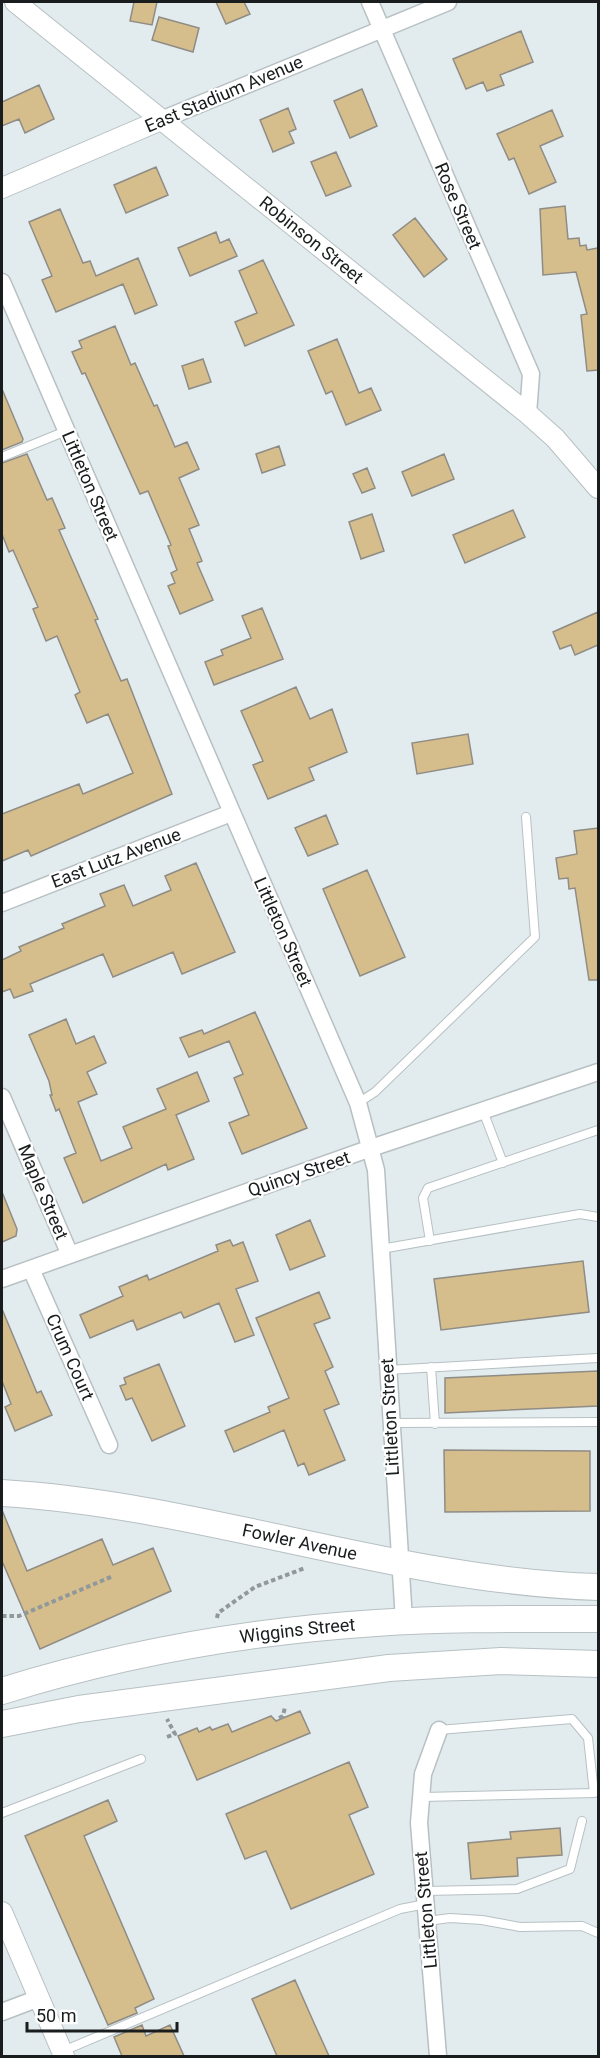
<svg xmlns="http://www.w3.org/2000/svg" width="600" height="2058" font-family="Roboto,sans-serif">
<rect width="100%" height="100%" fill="#e2ebee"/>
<!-- building -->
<path fill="#d6be8c" stroke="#8f8c85" stroke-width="1.5" d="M 134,2 L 157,2 L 152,25 L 130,21 Z
M 216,2 L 244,2 L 250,14 L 226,24 Z
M 159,17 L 199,28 L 193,52 L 152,40 Z
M 521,31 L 533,62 L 500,75 L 504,85 L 487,91 L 483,82 L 466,89 L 453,59 Z
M 39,85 L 54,119 L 25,133 L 19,119 L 2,126 L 2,102 Z
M 362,89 L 377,126 L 350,138 L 334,101 Z
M 288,108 L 296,129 L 289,132 L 294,143 L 273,152 L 260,120 Z
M 552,110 L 563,136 L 540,146 L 556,182 L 529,194 L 514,158 L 509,160 L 497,134 Z
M 336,152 L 351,186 L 326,196 L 311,162 Z
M 156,167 L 168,195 L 126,213 L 114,185 Z
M 565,206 L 568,239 L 579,238 L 580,246 L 586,245 L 587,250 L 598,248 L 598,370 L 587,371 L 581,315 L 587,314 L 576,272 L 543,275 L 540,209 Z
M 60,209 L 83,263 L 90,261 L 96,276 L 138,258 L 157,305 L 135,314 L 123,284 L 56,312 L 42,280 L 52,276 L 29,222 Z
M 415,218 L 447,259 L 424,277 L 393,235 Z
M 216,232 L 220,243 L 229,239 L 237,256 L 190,276 L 178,248 Z
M 263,260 L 294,325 L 245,346 L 235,322 L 257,313 L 239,271 Z
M 115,326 L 131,365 L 135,363 L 154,406 L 157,405 L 175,447 L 187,442 L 199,469 L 179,478 L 199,525 L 189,529 L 202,561 L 197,563 L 213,600 L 180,614 L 168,586 L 175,583 L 171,573 L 177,570 L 168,546 L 171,545 L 148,491 L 140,494 L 85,373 L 82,374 L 72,352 L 82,348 L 79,341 Z
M 337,339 L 359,393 L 371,388 L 381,410 L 346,425 L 332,391 L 326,394 L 308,351 Z
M 203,359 L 211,382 L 189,389 L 182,366 Z
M 2,389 L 23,439 L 22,442 L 2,450 Z
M 279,446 L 285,465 L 262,473 L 256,454 Z
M 27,454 L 47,500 L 52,498 L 65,528 L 59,530 L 98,619 L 95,620 L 121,681 L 127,679 L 172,794 L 31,856 L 28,850 L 2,861 L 2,814 L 79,784 L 83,794 L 133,773 L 108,714 L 87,723 L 75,695 L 80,692 L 57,636 L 46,641 L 33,609 L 38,607 L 13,550 L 9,552 L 2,534 L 2,463 Z
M 444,454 L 454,479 L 412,496 L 402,472 Z
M 367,468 L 375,488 L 362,493 L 353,474 Z
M 513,510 L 525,537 L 465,563 L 453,535 Z
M 372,514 L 384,551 L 361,559 L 349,522 Z
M 262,608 L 283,659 L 214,685 L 205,662 L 223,655 L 221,650 L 251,638 L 242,616 Z
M 598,612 L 598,645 L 575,655 L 571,645 L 560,649 L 553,632 Z
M 296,687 L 310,719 L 332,709 L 347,752 L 309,768 L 314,780 L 268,799 L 253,765 L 263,761 L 241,711 Z
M 468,734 L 473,764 L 417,774 L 412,743 Z
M 326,815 L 338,844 L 308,856 L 295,828 Z
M 598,828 L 598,980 L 589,980 L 575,888 L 569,889 L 568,878 L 559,879 L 556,858 L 577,854 L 574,831 Z
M 196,863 L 235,952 L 182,974 L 173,952 L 113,977 L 103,954 L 30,984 L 33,991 L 14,998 L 10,989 L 2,992 L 2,960 L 21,951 L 19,947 L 64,928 L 62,924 L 105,906 L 100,894 L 124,885 L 133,906 L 171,890 L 165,876 Z
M 367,870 L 405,957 L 360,976 L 323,889 Z
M 255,1012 L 307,1128 L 242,1154 L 229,1123 L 249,1115 L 234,1078 L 243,1074 L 229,1041 L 189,1057 L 180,1038 L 202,1030 L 204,1034 Z
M 66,1019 L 76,1044 L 94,1036 L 106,1063 L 87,1072 L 97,1094 L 78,1102 L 101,1161 L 132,1148 L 123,1127 L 166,1109 L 157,1089 L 197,1072 L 209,1101 L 176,1115 L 194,1159 L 168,1170 L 166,1164 L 83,1203 L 64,1158 L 76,1153 L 59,1109 L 56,1111 L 50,1095 L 52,1095 L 49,1081 L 29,1035 Z
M 2,1192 L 17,1229 L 16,1236 L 2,1242 Z
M 310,1220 L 325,1256 L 290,1270 L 276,1235 Z
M 230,1240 L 233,1246 L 243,1242 L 258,1281 L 236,1289 L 254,1335 L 235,1342 L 219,1303 L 184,1318 L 181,1312 L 137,1330 L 133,1320 L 90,1338 L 80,1315 L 123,1296 L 119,1287 L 147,1275 L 149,1280 L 218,1251 L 216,1245 Z
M 583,1261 L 589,1312 L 441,1330 L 434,1279 Z
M 319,1292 L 330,1318 L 314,1324 L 333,1367 L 325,1371 L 339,1404 L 324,1410 L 345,1460 L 309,1475 L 304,1463 L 298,1466 L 284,1430 L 234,1452 L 225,1431 L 270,1412 L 268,1407 L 289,1398 L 256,1318 Z
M 2,1309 L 37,1393 L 41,1391 L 52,1415 L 15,1431 L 5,1407 L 11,1404 L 2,1381 Z
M 159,1364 L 185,1426 L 152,1441 L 134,1402 L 132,1398 L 126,1400 L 120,1386 L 126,1384 L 124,1378 Z
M 598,1371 L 598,1406 L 445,1413 L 445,1378 Z
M 444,1450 L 590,1451 L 590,1511 L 445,1512 Z
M 2,1510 L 27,1571 L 102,1539 L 113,1565 L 153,1548 L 171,1591 L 40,1649 L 2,1561 Z
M 300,1711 L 310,1733 L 197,1780 L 178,1736 L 197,1728 L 199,1732 L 210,1727 L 212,1730 L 228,1724 L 232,1732 L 271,1716 L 276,1721 Z
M 349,1762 L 368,1807 L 349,1815 L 374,1874 L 291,1909 L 266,1851 L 245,1859 L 226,1814 Z
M 108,1800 L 117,1821 L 84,1836 L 154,1999 L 135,2008 L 137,2013 L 108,2025 L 25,1836 Z
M 560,1828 L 562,1855 L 517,1858 L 518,1876 L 471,1879 L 468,1843 L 511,1839 L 510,1832 Z
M 295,1980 L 314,2023 L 329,2056 L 277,2056 L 252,1999 Z
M 142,2025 L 146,2036 L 170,2025 L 184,2056 L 122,2056 L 114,2037 Z"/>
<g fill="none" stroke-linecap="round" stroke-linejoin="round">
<defs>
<path id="service" d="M 2,457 L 66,431
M 358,1103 L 375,1092 L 535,937 L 526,817
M 483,1111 L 503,1163
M 430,1241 L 423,1198 L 428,1188 L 598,1130
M 381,1249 L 580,1214 L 598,1217
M 431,1367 L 435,1424
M 387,1370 L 598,1358
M 391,1423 L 598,1422
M 422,1797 L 594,1793 L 588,1738 L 572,1719 L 439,1730
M 2,1813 L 141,1759
M 425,1891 L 517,1889 L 570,1869 L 582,1821
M 427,1921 L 450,1918 L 482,1920 L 520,1927 L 582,1926 L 598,1933
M 63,2051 L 400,1909 L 426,1904"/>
<path id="minor" d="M 370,2 L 531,374 L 528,414
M 161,120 L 448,2
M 2,282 L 358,1103 L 376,1170 L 404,1621
M 2,903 L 231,813
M 2,1097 L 70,1255
M 31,1269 L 109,1445
M 2,1279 L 371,1148 L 598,1072
M 2,2012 L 39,1998
M 438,2056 L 419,1823 L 423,1774 L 439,1730"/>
<g id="tertiary">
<path id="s1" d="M 15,2 L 528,414 L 555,438 L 598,488"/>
<path d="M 2,188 L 161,120"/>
<path d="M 2,1912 L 64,2056"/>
</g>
<g id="primary">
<path id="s2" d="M 2,1493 C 203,1505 396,1581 598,1587"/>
<path id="s3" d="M 2,1691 C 121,1654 251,1631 376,1623 C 450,1618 525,1619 598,1619"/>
<path d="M 2,1724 L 79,1709 L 389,1668 L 501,1661 L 598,1664"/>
</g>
</defs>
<!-- service casing -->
<use href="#service" stroke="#b7c0c3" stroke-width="10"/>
<!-- minor casing -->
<use href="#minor" stroke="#b7c0c3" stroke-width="19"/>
<!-- tertiary casing -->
<use href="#tertiary" stroke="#b7c0c3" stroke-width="22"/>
<!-- primary casing -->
<use href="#primary" stroke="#b7c0c3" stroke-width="28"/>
<!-- path -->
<path stroke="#91989a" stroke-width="4" stroke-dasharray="4.5 3" stroke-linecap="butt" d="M 2,1616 L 19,1616 L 113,1576
M 217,1618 L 218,1613 L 255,1587 L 305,1568
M 279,1718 L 283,1716 L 285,1707
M 167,1737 L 175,1734 L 167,1719"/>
<!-- service -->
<use href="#service" stroke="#fff" stroke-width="8"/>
<!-- minor -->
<use href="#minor" stroke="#fff" stroke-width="16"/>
<!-- tertiary -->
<use href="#tertiary" stroke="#fff" stroke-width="20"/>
<!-- primary -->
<use href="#primary" stroke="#fff" stroke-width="26"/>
</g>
<g text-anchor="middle" stroke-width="4.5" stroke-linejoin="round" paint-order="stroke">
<!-- street labels -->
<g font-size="18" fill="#191d1e" stroke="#fff">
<text transform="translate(224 94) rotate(-23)" y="6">East Stadium Avenue</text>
<text transform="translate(458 206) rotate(67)" y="6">Rose Street</text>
<text dy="6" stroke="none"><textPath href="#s1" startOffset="380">Robinson Street</textPath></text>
<text transform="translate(90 486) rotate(67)" y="6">Littleton Street</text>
<text transform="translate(116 858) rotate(-21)" y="6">East Lutz Avenue</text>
<text transform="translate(283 932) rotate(66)" y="6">Littleton Street</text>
<text transform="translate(299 1174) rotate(-19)" y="6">Quincy Street</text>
<text transform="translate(43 1192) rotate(67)" y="6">Maple Street</text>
<text transform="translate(70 1357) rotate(66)" y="6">Crum Court</text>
<text transform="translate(390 1417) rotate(-93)" y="6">Littleton Street</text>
<text dy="6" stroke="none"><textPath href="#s2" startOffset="302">Fowler Avenue</textPath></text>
<text dy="6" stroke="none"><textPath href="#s3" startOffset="302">Wiggins Street</textPath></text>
<text transform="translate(426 1910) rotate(-95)" y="6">Littleton Street</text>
</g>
</g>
<!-- border -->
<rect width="600" height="2058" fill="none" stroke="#191d1e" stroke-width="6"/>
<!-- scale -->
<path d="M27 2022v9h150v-9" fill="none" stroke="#191d1e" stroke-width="3"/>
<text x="36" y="2022" font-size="18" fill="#191d1e" stroke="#ffffff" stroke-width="4.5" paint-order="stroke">50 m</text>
</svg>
